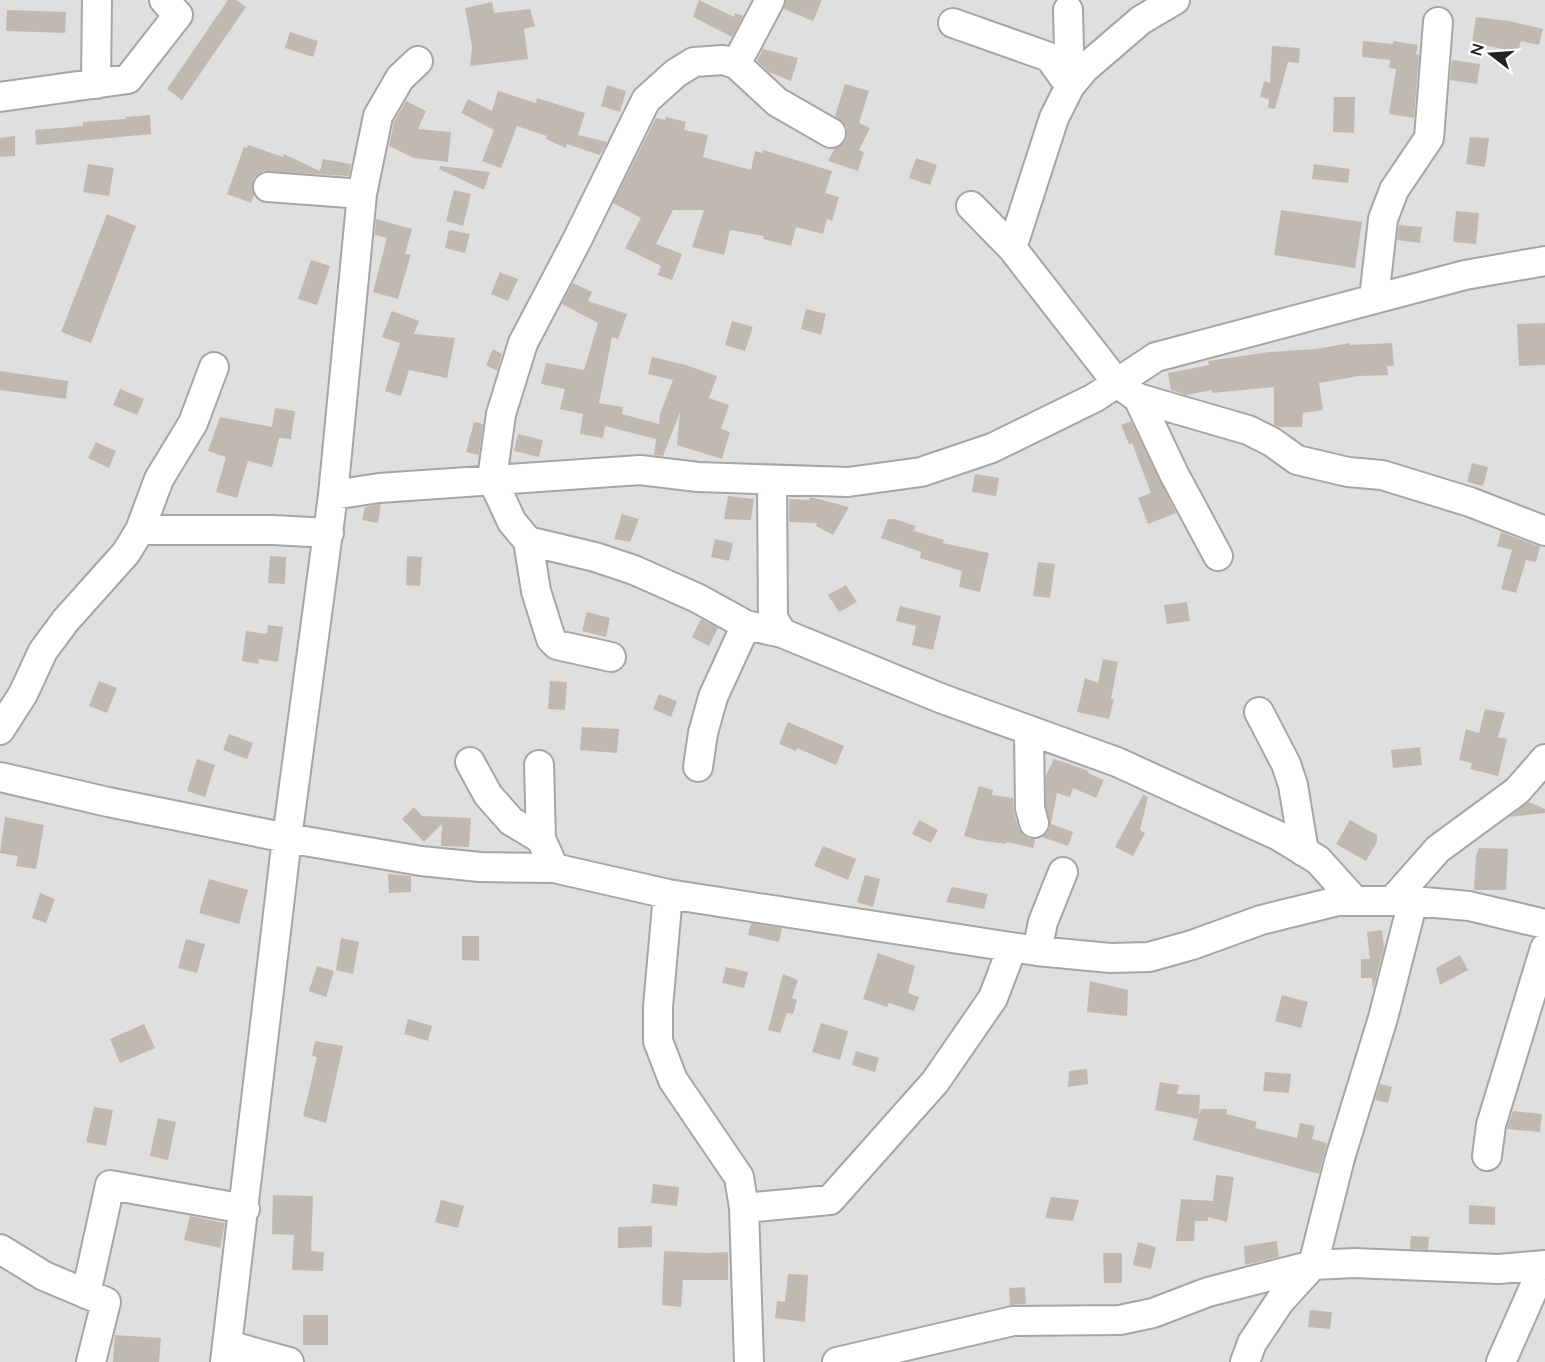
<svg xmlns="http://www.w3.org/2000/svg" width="1545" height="1362" font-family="'Nunito Sans',sans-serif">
<rect width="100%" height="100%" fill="#f1f0ea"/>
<!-- residential -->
<path fill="#e0dfdf" d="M 0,0 L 1545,0 L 1545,1362 L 0,1362 Z"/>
<!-- building -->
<path fill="#bfb9b2" d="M 228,0 L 236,0 L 246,7 L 182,100 L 167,89 Z
M 699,0 L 734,17 L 735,13 L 743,16 L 732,37 L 693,17 Z
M 786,0 L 822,0 L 813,21 L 784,9 Z
M 492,2 L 494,13 L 530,9 L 535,26 L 524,29 L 528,59 L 470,66 L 472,46 L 465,8 Z
M 7,10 L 66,12 L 65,33 L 6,31 Z
M 1476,17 L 1509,21 L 1543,29 L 1539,45 L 1521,41 L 1518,52 L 1472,43 Z
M 290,32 L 318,41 L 313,57 L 285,48 Z
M 1363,41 L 1393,44 L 1393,41 L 1418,45 L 1416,54 L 1419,55 L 1414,118 L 1389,114 L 1396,69 L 1389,68 L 1390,60 L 1362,57 Z
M 1272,46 L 1300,48 L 1299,63 L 1288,62 L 1275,109 L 1268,108 L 1269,99 L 1260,97 L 1264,81 L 1270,83 Z
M 763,49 L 798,58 L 791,81 L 769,72 L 757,61 Z
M 1452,60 L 1480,64 L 1477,84 L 1450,80 Z
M 845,84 L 869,91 L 859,123 L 870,128 L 859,150 L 864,152 L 858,171 L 828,161 L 835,148 L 845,142 L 847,134 L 847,127 L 835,116 Z
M 607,85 L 626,91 L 620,112 L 601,106 Z
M 498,91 L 536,103 L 537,98 L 585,113 L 578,135 L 607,142 L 600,155 L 567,144 L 566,148 L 546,139 L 547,136 L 517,126 L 501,168 L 482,161 L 494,130 L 461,113 L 468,99 L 492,111 Z
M 1334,97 L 1355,97 L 1354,133 L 1333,132 Z
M 406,101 L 426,111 L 418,129 L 451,132 L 448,162 L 414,158 L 389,146 L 394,122 Z
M 150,115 L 151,134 L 36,145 L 35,130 L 83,126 L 83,122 L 126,119 L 126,117 Z
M 666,117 L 686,122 L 684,130 L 708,135 L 703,157 L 751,170 L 755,151 L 762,153 L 763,150 L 832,171 L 825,193 L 839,197 L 832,221 L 827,219 L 823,234 L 796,227 L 791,246 L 763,239 L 764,236 L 730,230 L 724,255 L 692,247 L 704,210 L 673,210 L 656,244 L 682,254 L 672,280 L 658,275 L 661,266 L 625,248 L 641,218 L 613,203 L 656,118 L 665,120 Z
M 15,136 L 15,156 L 0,157 L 0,138 Z
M 1470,137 L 1489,138 L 1485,167 L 1466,164 Z
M 248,145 L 283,157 L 284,154 L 320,171 L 323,159 L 351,164 L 349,176 L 263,171 L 254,178 L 252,186 L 254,195 L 251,203 L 227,194 L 244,147 L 247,148 Z
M 916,158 L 937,165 L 930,185 L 909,178 Z
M 88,164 L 114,168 L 109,196 L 83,192 Z
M 1314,164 L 1350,169 L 1348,183 L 1312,179 Z
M 440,166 L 490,172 L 484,190 L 439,169 Z
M 454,190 L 471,194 L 463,226 L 446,221 Z
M 1281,210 L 1362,222 L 1355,268 L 1274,255 Z
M 1456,211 L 1479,213 L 1476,244 L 1453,242 Z
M 107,214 L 136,226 L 91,343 L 61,332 Z
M 376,219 L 412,229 L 405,254 L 411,254 L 398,299 L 373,292 L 387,238 L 375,235 Z
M 1399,225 L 1422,227 L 1420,243 L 1397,240 Z
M 449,230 L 470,234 L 465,253 L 445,248 Z
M 311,260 L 330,266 L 317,305 L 298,299 Z
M 500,272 L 518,279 L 508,301 L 491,294 Z
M 573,283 L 592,292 L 588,301 L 627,314 L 618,339 L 612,337 L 599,403 L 623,407 L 622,414 L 659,424 L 660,414 L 673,380 L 648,374 L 652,357 L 686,365 L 717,376 L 709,398 L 729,405 L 721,429 L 730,432 L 722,459 L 677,445 L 680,412 L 663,456 L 654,455 L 656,439 L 605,426 L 603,438 L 580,434 L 583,414 L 560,409 L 565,389 L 541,384 L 546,363 L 584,370 L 598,323 L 562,304 Z
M 806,309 L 826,314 L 821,335 L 801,329 Z
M 392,311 L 419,321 L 414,334 L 455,338 L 447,378 L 409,370 L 401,396 L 385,391 L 400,343 L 382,337 Z
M 732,321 L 753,327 L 745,351 L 725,345 Z
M 1545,323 L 1545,365 L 1519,366 L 1517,324 Z
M 1350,343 L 1350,345 L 1392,343 L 1394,366 L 1387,366 L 1388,375 L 1359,376 L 1319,383 L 1323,410 L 1303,413 L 1302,427 L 1279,427 L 1274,425 L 1274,387 L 1212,393 L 1212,390 L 1186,395 L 1171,390 L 1168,373 L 1209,365 L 1208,361 L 1269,352 L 1316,349 Z
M 493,349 L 502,354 L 497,371 L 486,365 Z
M 0,371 L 68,381 L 66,399 L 0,390 Z
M 120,389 L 144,399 L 137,415 L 113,405 Z
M 275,408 L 295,411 L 291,439 L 279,438 L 272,467 L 248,461 L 237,498 L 216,492 L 226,457 L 208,451 L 220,417 L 272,427 Z
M 1131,421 L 1176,513 L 1148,524 L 1138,498 L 1151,493 L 1132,443 L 1129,444 L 1121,425 Z
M 474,422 L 483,424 L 479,455 L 466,452 Z
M 518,434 L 543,440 L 539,457 L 514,451 Z
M 96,442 L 116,451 L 109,468 L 88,458 Z
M 1472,463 L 1488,467 L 1483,486 L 1467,482 Z
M 975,474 L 999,478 L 996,496 L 972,492 Z
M 728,496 L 754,499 L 751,520 L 724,519 Z
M 810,497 L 849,507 L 833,535 L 816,526 L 817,523 L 789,522 L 789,499 L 809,500 Z
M 381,504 L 378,523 L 362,520 L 365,507 Z
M 622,514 L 639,519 L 630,542 L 614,539 Z
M 888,519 L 894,519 L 916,526 L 914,531 L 944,540 L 943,543 L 989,553 L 980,592 L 959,587 L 962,571 L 920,558 L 921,552 L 881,538 Z
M 1501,532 L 1540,547 L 1536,562 L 1526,560 L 1516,593 L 1501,589 L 1512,550 L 1497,546 Z
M 715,539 L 733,543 L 729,561 L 711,557 Z
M 270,556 L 286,557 L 285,584 L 268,583 Z
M 407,556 L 422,557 L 420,586 L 406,585 Z
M 1038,562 L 1055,564 L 1050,598 L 1033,596 Z
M 846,585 L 857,602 L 839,612 L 828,595 Z
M 1187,602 L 1190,621 L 1167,624 L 1164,605 Z
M 900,606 L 941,616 L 933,650 L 912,645 L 916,626 L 896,621 Z
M 587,612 L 610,618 L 606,637 L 582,631 Z
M 701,619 L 718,628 L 709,646 L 692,637 Z
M 268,625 L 283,627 L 278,662 L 259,659 L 258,664 L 242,661 L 246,631 L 267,634 Z
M 1103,659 L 1118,662 L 1111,699 L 1114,699 L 1109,719 L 1077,712 L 1085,678 L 1098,683 Z
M 99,681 L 117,688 L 107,713 L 89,706 Z
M 550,681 L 567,682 L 565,710 L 548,709 Z
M 659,694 L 677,701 L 671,717 L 653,709 Z
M 1485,709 L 1505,713 L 1498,737 L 1507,739 L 1498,776 L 1470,769 L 1472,763 L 1459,760 L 1466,729 L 1479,733 Z
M 788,722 L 844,746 L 836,765 L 797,748 L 796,751 L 779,744 Z
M 582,727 L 619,729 L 617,753 L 580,750 Z
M 229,734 L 253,743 L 247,759 L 223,750 Z
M 1420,747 L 1422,765 L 1393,768 L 1391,750 Z
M 197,759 L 215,765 L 205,797 L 187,791 Z
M 1054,759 L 1089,771 L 1088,773 L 1104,780 L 1096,798 L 1073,788 L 1070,797 L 1057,793 L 1051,824 L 1073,832 L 1068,846 L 1042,837 L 1046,834 L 1050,827 L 1046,806 L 1046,775 Z
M 979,786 L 993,790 L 992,795 L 1013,798 L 1014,812 L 1018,827 L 1023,835 L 1029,839 L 1035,839 L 1033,848 L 1007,842 L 1006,844 L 978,840 L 964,836 Z
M 1143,795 L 1148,797 L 1140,830 L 1145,833 L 1133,856 L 1115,847 Z
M 1529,802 L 1545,809 L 1545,813 L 1509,817 Z
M 414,807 L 422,816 L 471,818 L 469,847 L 441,846 L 442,824 L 424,842 L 402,819 Z
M 5,817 L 44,825 L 36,869 L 16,866 L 18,856 L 0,853 Z
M 919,820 L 938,830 L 931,843 L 912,834 Z
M 1350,820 L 1377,835 L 1377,842 L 1366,861 L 1336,844 Z
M 823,846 L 856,859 L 848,880 L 814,866 Z
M 1479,848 L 1508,849 L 1506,890 L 1474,890 L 1476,856 Z
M 388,874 L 411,876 L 411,892 L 389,893 Z
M 865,875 L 880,879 L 873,907 L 857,902 Z
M 209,879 L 248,890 L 239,924 L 199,913 Z
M 952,887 L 988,894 L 984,909 L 946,902 Z
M 40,893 L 55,899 L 46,923 L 32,918 Z
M 751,923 L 782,928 L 779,942 L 748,935 Z
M 1382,930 L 1384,948 L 1373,990 L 1372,978 L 1361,978 L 1361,959 L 1370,959 L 1367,932 Z
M 462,936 L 479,936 L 479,961 L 462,960 Z
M 341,938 L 359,942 L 353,974 L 336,970 Z
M 186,939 L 205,944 L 197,973 L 178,968 Z
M 878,953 L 915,966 L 908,993 L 919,997 L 914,1011 L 889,1003 L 887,1007 L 863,999 Z
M 1460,955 L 1468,970 L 1440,985 L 1436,968 Z
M 317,966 L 334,971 L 326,997 L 309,991 Z
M 726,967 L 748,972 L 744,988 L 722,983 Z
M 783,974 L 798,980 L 792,998 L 797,1000 L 793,1014 L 787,1013 L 780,1033 L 768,1030 Z
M 1090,981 L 1128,990 L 1127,1016 L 1087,1012 Z
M 1282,995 L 1308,1002 L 1301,1028 L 1275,1021 Z
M 408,1019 L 432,1026 L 428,1041 L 404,1034 Z
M 821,1023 L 848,1031 L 840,1060 L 812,1052 Z
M 144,1024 L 155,1048 L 120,1063 L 110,1039 Z
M 315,1041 L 343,1046 L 326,1123 L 303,1116 L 317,1057 L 312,1056 Z
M 856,1051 L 879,1058 L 875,1072 L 852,1065 Z
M 1087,1069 L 1088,1084 L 1068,1087 L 1069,1071 Z
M 1265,1072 L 1291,1074 L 1289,1093 L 1263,1091 Z
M 1160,1082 L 1179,1085 L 1177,1094 L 1200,1095 L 1199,1115 L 1201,1109 L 1227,1109 L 1227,1114 L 1257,1122 L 1255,1128 L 1297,1138 L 1300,1123 L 1315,1126 L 1312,1139 L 1327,1143 L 1319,1174 L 1193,1140 L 1198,1119 L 1155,1110 Z
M 1380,1084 L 1392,1087 L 1388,1103 L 1375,1100 Z
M 94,1107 L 113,1110 L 106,1146 L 86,1142 Z
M 1513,1111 L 1542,1114 L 1540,1132 L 1507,1129 Z
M 158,1118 L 176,1122 L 168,1160 L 150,1156 Z
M 1216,1175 L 1234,1177 L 1227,1222 L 1208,1217 L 1208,1221 L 1195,1221 L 1194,1241 L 1176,1241 L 1181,1199 L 1213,1201 Z
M 653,1184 L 679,1187 L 677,1206 L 651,1203 Z
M 273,1195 L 313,1196 L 311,1251 L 324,1252 L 323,1271 L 292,1270 L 294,1235 L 272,1234 Z
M 1051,1197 L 1079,1200 L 1073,1221 L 1045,1218 Z
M 441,1200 L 464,1206 L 458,1228 L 435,1222 Z
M 1469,1205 L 1495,1207 L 1495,1225 L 1469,1224 Z
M 190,1216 L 225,1223 L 220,1248 L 184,1240 Z
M 652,1226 L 652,1247 L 618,1248 L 618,1227 Z
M 1411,1236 L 1429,1237 L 1428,1250 L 1410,1249 Z
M 1277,1241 L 1279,1257 L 1245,1265 L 1244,1246 Z
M 1138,1242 L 1156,1247 L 1151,1269 L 1133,1265 Z
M 664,1251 L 707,1253 L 728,1252 L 728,1280 L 683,1280 L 681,1307 L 662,1305 Z
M 1103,1253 L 1122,1253 L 1122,1283 L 1104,1283 Z
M 788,1274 L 808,1275 L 805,1322 L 775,1318 L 777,1301 L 785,1302 Z
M 1025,1287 L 1026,1304 L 1010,1305 L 1009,1288 Z
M 1310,1310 L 1332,1312 L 1330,1329 L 1308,1327 Z
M 303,1315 L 328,1315 L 328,1345 L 303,1345 Z
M 115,1335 L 161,1338 L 159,1362 L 113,1362 Z"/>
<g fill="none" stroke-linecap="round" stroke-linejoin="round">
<defs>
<path id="minor" d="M 1068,10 L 1070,86
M 953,23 L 1049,57 L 1070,86
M 736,64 L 770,0
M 96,84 L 97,0
M 0,97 L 128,79 L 178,15 L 164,0
M 268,187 L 362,194
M 971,206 L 1012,248 L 1117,383 L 1138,398 L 1248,430 L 1272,442 L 1297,460 L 1348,472 L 1382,475 L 1470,502 L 1545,531
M 1012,248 L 1054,118 L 1070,86 L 1084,69 L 1141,20 L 1175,0
M 1374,299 L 1383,219 L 1394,190 L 1429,138 L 1438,22
M 1138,398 L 1174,474 L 1218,556
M 772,481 L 773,618 L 782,633 L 940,698 L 1117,762 L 1279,836 L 1318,860 L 1355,901
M 333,495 L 379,488 L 640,470 L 698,477 L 848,482 L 921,472 L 992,448 L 1094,398 L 1156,357 L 1465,275 L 1545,261
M 140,530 L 273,530 L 329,533
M 528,541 L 536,591 L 551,639 L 557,645 L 611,657
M 782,633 L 746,625 L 697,598 L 634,570 L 595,557 L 528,541 L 512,522 L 492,479 L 501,414 L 523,343 L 576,242 L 646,100 L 676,73 L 694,62 L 723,60 L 736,64 L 777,102 L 831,133
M 1259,712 L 1286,764 L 1293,785 L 1304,852
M 0,730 L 23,694 L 43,651 L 66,620 L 126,553 L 140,530 L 159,479 L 193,423 L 214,367
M 1029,730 L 1030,808 L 1034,823
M 470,762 L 488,795 L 511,821 L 541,839 L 554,868
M 539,765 L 541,839
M 698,767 L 703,733 L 713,697 L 746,625
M 0,777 L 108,802 L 287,838 L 421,861 L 480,867 L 554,868 L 668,894 L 1037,951 L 1110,958 L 1149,957 L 1192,945 L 1261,920 L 1338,901 L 1413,901 L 1469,906 L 1545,924
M 668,894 L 658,1007 L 658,1041 L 673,1080 L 739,1177 L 744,1208 L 749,1362
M 1392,901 L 1438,849 L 1517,791 L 1545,759
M 1037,951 L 1043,922 L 1063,872
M 1487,1156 L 1491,1125 L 1545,948
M 744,1208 L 830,1200 L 935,1082 L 993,998 L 1012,948
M 0,1249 L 44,1276 L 106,1302 L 91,1362
M 86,1294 L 110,1185 L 245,1209
M 228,1345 L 289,1362
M 225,1362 L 287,838 L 333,495 L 362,194 L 378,116 L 400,78 L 418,61
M 837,1362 L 1013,1321 L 1120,1320 L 1153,1313 L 1208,1292 L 1313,1265 L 1354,1263 L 1499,1269 L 1545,1265
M 1245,1362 L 1252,1343 L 1280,1301 L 1313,1265 L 1340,1158 L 1383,1018 L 1413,901
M 1501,1362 L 1544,1265"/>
</defs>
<!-- minor casing -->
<use href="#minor" stroke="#a6a6a6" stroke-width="32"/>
<!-- minor -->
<use href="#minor" stroke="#fff" stroke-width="28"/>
</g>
<!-- north arrow -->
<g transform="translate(1491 54) rotate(287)" stroke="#ffffff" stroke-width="4.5" paint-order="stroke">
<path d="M0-4.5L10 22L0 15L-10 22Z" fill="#222222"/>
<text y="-9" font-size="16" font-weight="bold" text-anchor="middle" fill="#222222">N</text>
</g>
</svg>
